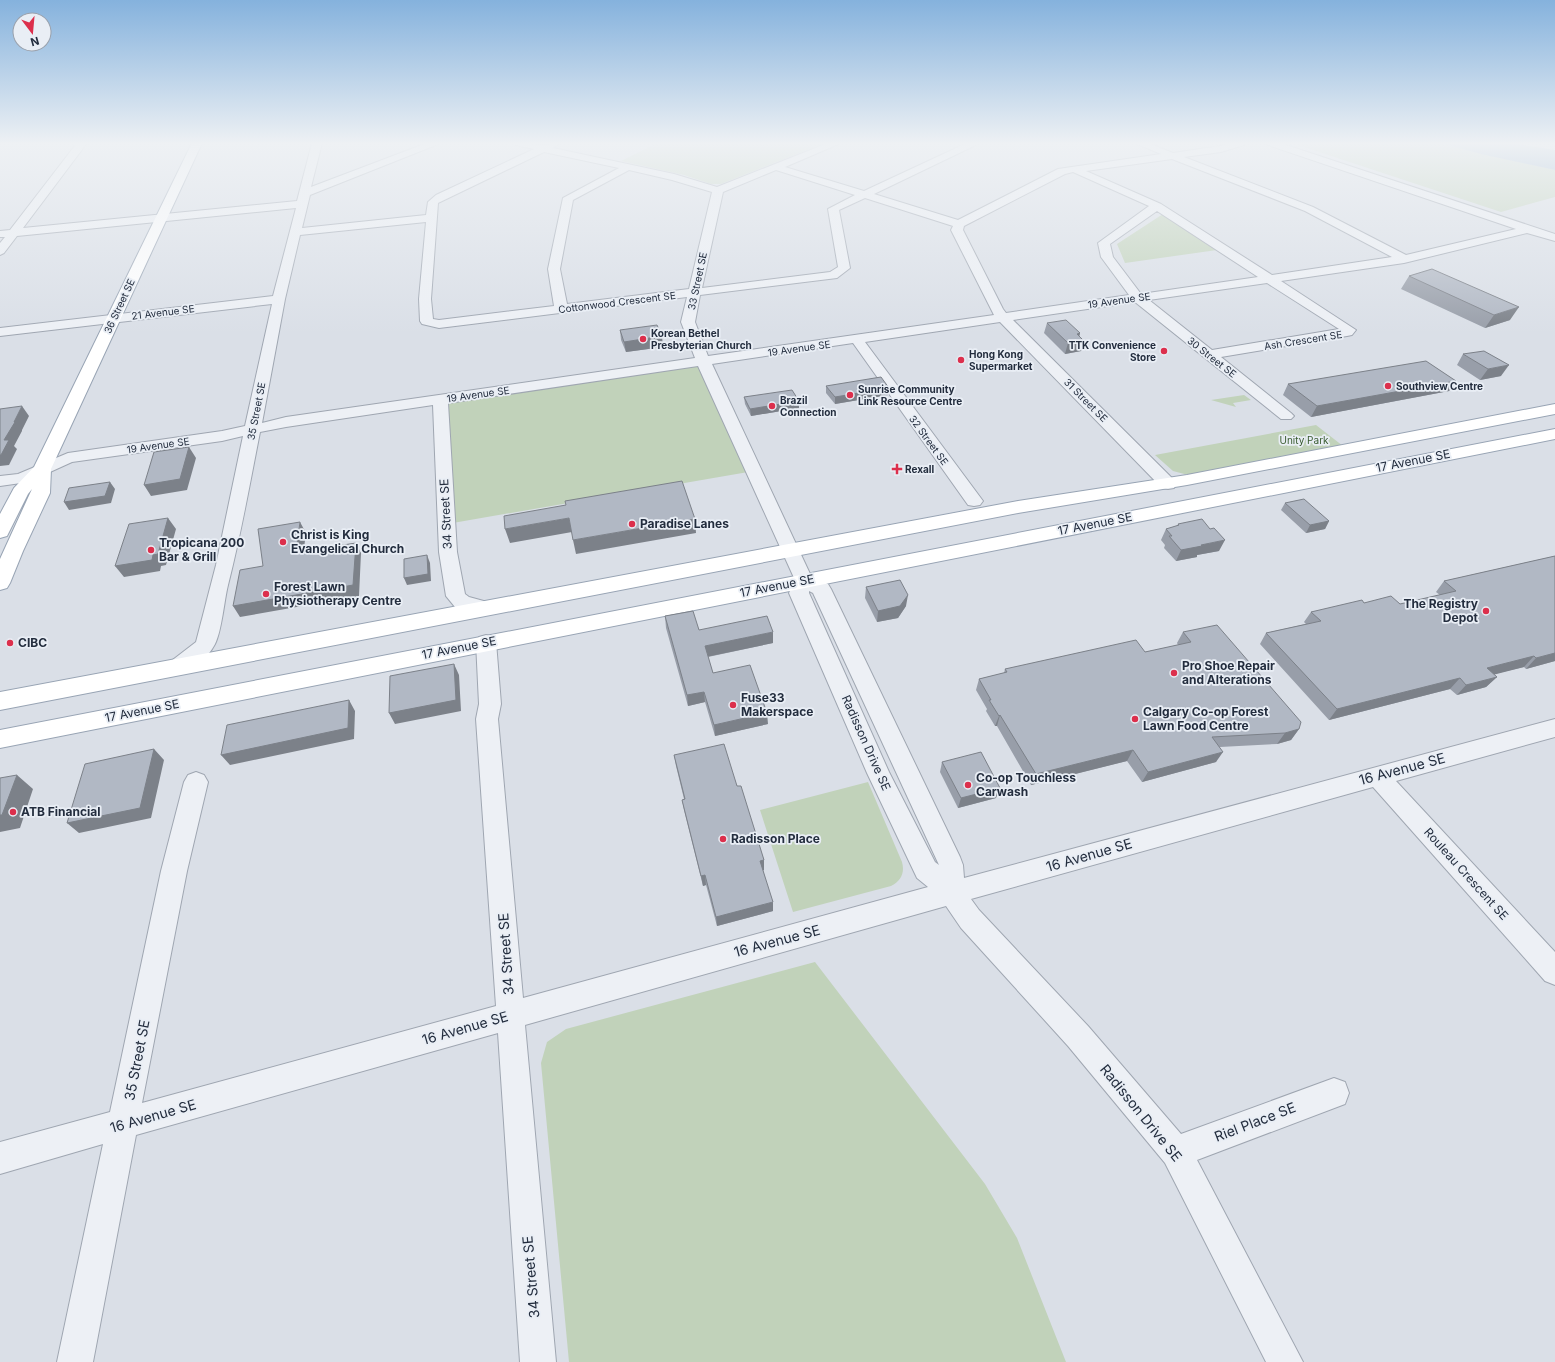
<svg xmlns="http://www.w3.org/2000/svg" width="1555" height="1362" font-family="Inter,sans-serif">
<rect width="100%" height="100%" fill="#dadfe7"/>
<!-- green -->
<path fill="#c1d2ba" d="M 657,143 L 825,143 L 721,184 L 711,184 L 684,175 L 621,161 Z
M 1292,143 L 1439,143 L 1555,170 L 1555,197 L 1501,212 Z
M 1163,214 L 1217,250 L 1125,263 L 1117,244 Z
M 703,361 L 754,471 L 447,524 L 440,399 Z
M 1244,395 L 1251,400 L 1233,403 L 1236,407 L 1211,400 Z
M 1316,425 L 1343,446 L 1188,475 L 1173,471 L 1155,455 Z
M 868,782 L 902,862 C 905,873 901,881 891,886 L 793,912 L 760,810 Z
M 815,962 L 985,1184 L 1017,1238 L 1066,1362 L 569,1362 L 541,1063 L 547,1042 L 566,1029 Z"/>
<!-- water -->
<path fill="#90aecc" d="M 1441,143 L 1511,143 L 1555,150 L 1555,170 L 1481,154 Z"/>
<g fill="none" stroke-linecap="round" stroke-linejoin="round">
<defs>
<path id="minor" d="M 77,143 L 87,143 L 23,228 L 297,201 L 312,143 L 322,143 L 311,187 L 427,143 L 441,143 L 310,195 L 302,228 L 426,215 L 428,202 L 436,195 L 534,149 L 515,145 L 513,143 C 523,143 531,144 540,145 C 546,146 553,143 560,143 L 553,148 L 674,174 L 717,187 L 828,143 L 841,143 L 785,167 L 864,191 L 967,143 L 980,143 L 874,194 L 958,220 L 1058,169 L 1161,154 L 1135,143 L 1148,143 L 1173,153 L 1220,146 L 1231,143 L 1246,143 L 1244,145 L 1221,152 L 1184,157 L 1313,207 L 1406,255 L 1516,229 L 1268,145 L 1266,143 L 1280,143 L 1555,234 L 1555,241 L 1527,233 L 1404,263 L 1281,281 L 1356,330 L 1352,335 L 1347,336 L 1221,357 L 1291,413 L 1294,416 L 1291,419 L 1281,419 L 1135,302 L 1013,320 L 1174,480 L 1176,484 L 1174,488 L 1168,489 L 1162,488 L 1000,322 L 865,342 L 983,501 L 980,505 L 974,506 L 968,505 L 853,343 L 712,364 L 811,576 L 828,584 L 831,589 L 960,857 L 963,865 L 964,878 L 1555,719 L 1555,737 L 1396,781 L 1555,952 L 1555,985 L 1545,981 L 1373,787 L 971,899 L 979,910 L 1088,1026 L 1181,1134 L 1334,1078 L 1345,1082 L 1349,1093 L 1345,1104 L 1197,1160 L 1303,1362 L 1266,1362 L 1165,1163 L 1068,1046 L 961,928 L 946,906 L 525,1025 L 556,1362 L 520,1362 L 498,1033 L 136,1135 L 93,1362 L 57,1362 L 103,1144 L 0,1174 L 0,1142 L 110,1112 L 161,871 L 184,782 L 188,775 L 196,772 L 204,775 L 208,782 L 187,871 L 142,1103 L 496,1006 L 476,719 L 479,704 L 476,642 L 479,637 L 486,635 L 493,637 L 496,642 L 501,704 L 498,719 L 523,998 L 928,887 L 917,878 L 867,773 L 789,593 L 795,580 L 698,366 L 448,403 L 457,552 L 465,594 L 469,597 L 491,603 L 494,608 L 491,613 L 484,615 L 455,607 L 446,596 L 439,552 L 433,405 L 286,427 L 260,432 C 250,483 241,534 228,585 C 224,601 222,630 215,644 C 208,658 186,678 170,672 L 167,667 L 170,662 L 196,642 L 216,565 L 243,436 L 222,441 L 72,462 L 28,482 L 0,486 L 0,476 L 18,474 L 68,453 L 222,431 L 245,426 L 272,304 L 0,336 L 0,328 L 273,296 L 296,208 L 17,236 L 4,253 L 0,255 L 0,243 L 5,237 L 0,237 L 0,231 L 10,230 ZM 544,152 L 619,168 L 563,198 L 548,269 L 554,306 L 439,320 L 433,319 L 431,299 L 438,203 ZM 1172,159 L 1305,211 L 1392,257 L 1272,275 L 1161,204 L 1086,171 ZM 629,170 L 672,180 L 712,192 L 689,289 L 567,304 L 560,269 L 573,200 ZM 776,170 L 855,195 L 828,209 L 838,267 L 830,272 L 702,288 L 723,192 ZM 1073,172 L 1149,206 L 1098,243 L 1101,257 L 1129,295 L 1006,313 L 1003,309 L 963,230 L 964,226 L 1065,174 ZM 865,198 L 953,226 L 951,230 L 994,315 L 708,356 L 695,322 L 700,295 L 837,278 L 850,268 L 839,210 ZM 1157,211 L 1258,277 L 1141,294 L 1113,257 L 1110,244 ZM 426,222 L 419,299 L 420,321 L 422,324 L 439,328 L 687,297 L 681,322 L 695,358 L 286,417 L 262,423 L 285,299 L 300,235 ZM 1267,283 L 1339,329 L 1212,350 L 1149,300 ZM 809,591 L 813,593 L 939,865 L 935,862 L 889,772 L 809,593 Z"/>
<path id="major" d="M 192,143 L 202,143 L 51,469 L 50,493 L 23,551 L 10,583 L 7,588 L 0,590 L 0,559 L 32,489 L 28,494 L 7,536 L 0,538 L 0,514 L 14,488 L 34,467 Z
M 1555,404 L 1555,414 L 1187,485 L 1018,513 L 0,710 L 0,692 L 1018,501 L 1187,475 Z
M 1555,429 L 1555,439 L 0,748 L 0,730 Z"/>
</defs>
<!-- minor casing -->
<use href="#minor" stroke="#9fa6b1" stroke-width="2"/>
<!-- major casing -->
<use href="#major" stroke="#98a4b4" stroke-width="2"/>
<!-- minor -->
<use href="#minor" fill="#edf0f5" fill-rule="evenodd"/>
<!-- major -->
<use href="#major" fill="#fff" fill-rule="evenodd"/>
</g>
<!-- wall -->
<path fill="#989ea9" d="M 1409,276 L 1510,320 L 1485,328 L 1401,289 Z
M 1047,323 L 1080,333 L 1079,336 L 1084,341 L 1081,351 L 1065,354 L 1044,333 Z
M 620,330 L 663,347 L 626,352 L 621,340 Z
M 1463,354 L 1501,376 L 1480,380 L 1457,365 Z
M 1456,381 L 1449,391 L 1311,417 L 1283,395 L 1288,384 Z
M 826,386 L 889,388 L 888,395 L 835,404 L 826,393 Z
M 744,397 L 799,408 L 751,416 L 745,404 Z
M 1285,503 L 1329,521 L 1325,529 L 1306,533 L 1281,510 Z
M 1178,524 L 1219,551 L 1197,555 L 1197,557 L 1176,561 L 1164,548 L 1165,545 L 1161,540 L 1166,529 L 1177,526 Z
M 1555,556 L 1555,661 L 1526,669 L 1524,667 L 1494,674 L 1497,677 L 1486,687 L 1457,695 L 1450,689 L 1329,720 L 1260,644 L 1266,633 L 1306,624 L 1304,622 L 1311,612 L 1364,603 L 1400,604 L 1440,595 L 1436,592 L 1444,581 Z
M 866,587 L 906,606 L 898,618 L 877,622 L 865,598 Z
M 665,616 L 699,630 L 773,643 L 708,657 L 713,673 L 768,724 L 715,736 L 705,702 L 688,706 L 666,628 Z
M 1183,632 L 1299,729 L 1291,740 L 1277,744 L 1220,747 L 1216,762 L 1142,782 L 1127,761 L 1031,785 L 997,726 L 995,726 L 986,711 L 987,709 L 976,690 L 979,679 L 1004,673 L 1005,669 L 1145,652 L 1178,645 L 1177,643 Z
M 674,755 L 737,786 L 764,860 L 764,870 L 763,870 L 773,911 L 717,926 L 706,885 L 703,886 L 684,810 L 682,800 L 684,799 L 676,766 Z
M 942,762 L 996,798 L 958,808 L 940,772 Z"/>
<!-- shaded-wall -->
<path fill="#7c8189" d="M 1519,307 L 1510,320 L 1485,328 L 1494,315 Z
M 1080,333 L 1078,342 L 1084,341 L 1081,351 L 1065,354 L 1068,343 L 1077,334 Z
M 662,336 L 663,347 L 626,352 L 624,342 Z
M 1509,365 L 1501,376 L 1480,380 L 1488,369 Z
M 1456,381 L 1449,391 L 1311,417 L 1317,406 Z
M 889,388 L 888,395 L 835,404 L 835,397 Z
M 799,401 L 799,408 L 751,416 L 750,409 Z
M 22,406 L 29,416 L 22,430 L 22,431 L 14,446 L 17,449 L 9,465 L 0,466 L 0,455 L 4,440 Z
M 189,447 L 196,458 L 187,490 L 151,496 L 144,485 Z
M 110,482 L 115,489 L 111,503 L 69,510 L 64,502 Z
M 168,518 L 176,529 L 166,565 L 161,566 L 160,571 L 124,577 L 115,566 Z
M 569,518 L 572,532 L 510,543 L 505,529 Z
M 695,519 L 696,533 L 576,554 L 573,540 Z
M 1329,521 L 1325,529 L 1306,533 L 1310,525 Z
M 300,522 L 306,533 L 302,563 L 296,552 Z
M 1225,540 L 1219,551 L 1197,555 L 1197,557 L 1176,561 L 1181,550 L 1201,545 Z
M 356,543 L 361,553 L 359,596 L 240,617 L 233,606 Z
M 427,555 L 430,563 L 431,581 L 407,585 L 404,578 Z
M 908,595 L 906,606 L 898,618 L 877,622 L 878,611 Z
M 773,632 L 773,643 L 706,657 L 705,646 Z
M 1555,653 L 1555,661 L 1526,669 L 1536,658 Z
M 1534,656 L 1524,667 L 1477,679 L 1487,668 Z
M 454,664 L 459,675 L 461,711 L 395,724 L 389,713 Z
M 1497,677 L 1486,687 L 1457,695 L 1466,685 Z
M 1460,678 L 1450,689 L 1329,720 L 1337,709 Z
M 704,692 L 705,702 L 688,706 L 687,695 Z
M 349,700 L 355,711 L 354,739 L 230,765 L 221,755 Z
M 767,713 L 768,724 L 715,736 L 714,725 Z
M 1000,715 L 997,726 L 995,726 L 999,716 Z
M 1299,729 L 1291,740 L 1277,744 L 1285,733 Z
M 154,749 L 164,760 L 151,818 L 79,833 L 67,823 Z
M 1133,750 L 1127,761 L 1031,785 L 1036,774 Z
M 1223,752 L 1216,762 L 1142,782 L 1148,772 Z
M 17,775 L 33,789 L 20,828 L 0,832 L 0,815 Z
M 1000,788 L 996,798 L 958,808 L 961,798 Z
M 764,860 L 764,870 L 761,871 L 760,861 Z
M 705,875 L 706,885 L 703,886 L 701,876 Z
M 773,902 L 773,911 L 717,926 L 716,917 Z"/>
<!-- building -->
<path fill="#b1b8c4" stroke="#7c8189" d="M 1432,269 L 1519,307 L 1494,315 L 1409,276 Z
M 1066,320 L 1080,333 L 1077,334 L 1084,341 L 1068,343 L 1047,323 Z
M 657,325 L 662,336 L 624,342 L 620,330 Z
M 1484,351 L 1509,365 L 1488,369 L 1463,354 Z
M 1426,361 L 1456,381 L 1317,406 L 1288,384 Z
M 881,377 L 889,388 L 835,397 L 826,386 Z
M 792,390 L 799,401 L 750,409 L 744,397 Z
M 22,406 L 14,422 L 15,422 L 4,440 L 9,440 L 1,455 L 0,455 L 0,409 Z
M 189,447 L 180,479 L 144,485 L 154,452 Z
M 682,481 L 695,519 L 573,540 L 569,518 L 505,529 L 504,516 L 566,505 L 565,501 Z
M 110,482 L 105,496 L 64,502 L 69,488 Z
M 1304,499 L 1329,521 L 1310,525 L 1285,503 Z
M 168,518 L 158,554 L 153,555 L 152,560 L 115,566 L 129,524 Z
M 1202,519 L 1210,529 L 1214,528 L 1225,540 L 1201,545 L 1202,546 L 1181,550 L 1169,536 L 1172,536 L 1166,529 L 1179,525 L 1178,524 Z
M 300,522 L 296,552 L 356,543 L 353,585 L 233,606 L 240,570 L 263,566 L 258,529 Z
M 427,555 L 428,574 L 404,578 L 404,559 Z
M 1555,556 L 1555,653 L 1536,658 L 1534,656 L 1487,668 L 1497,677 L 1466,685 L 1460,678 L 1337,709 L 1266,633 L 1321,621 L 1311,612 L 1362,600 L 1364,603 L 1391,596 L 1400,604 L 1456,591 L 1444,581 Z
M 900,580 L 908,595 L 900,606 L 878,611 L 866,587 Z
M 693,611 L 699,630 L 767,616 L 773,632 L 705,646 L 713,673 L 750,665 L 767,713 L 714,725 L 704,692 L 687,695 L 665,616 Z
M 1217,625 L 1301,722 L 1299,729 L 1285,733 L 1212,737 L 1223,752 L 1148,772 L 1133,750 L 1036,774 L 1000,715 L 999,716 L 989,700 L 991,700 L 979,679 L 1007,672 L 1005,669 L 1136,640 L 1145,652 L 1191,642 L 1183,632 Z
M 454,664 L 456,700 L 389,713 L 390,676 Z
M 349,700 L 348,728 L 221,755 L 227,725 Z
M 724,744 L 737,786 L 741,786 L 764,860 L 760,861 L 773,902 L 716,917 L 705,875 L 701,876 L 682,800 L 685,799 L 674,755 Z
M 154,749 L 140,808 L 67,823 L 85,764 Z
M 981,752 L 1000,788 L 961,798 L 942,762 Z
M 17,775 L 2,815 L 0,815 L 0,778 Z"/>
<!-- sky -->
<linearGradient id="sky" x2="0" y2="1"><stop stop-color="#85b2dd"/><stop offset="0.43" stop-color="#eef1f4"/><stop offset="1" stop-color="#eef1f4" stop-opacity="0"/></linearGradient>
<rect width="1555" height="334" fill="url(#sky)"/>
<!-- markers -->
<g fill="#dc2f4c" stroke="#e9eef5" stroke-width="1.5">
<circle cx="643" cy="339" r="4"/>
<circle cx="1164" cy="351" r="4"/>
<circle cx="961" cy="360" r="4"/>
<circle cx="1388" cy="386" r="4"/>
<circle cx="850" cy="395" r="4"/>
<circle cx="772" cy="406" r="4"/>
<path d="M895 463h4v4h4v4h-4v4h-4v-4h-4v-4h4z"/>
<circle cx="632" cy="524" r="4"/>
<circle cx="283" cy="542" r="4"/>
<circle cx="151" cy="550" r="4"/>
<circle cx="266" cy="594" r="4"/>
<circle cx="1486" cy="611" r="4"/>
<circle cx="10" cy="643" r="4"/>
<circle cx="1174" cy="673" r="4"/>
<circle cx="733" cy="705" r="4"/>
<circle cx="1135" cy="719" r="4"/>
<circle cx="968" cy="785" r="4"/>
<circle cx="13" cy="812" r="4"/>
<circle cx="723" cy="839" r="4"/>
</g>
<g text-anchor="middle" stroke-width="3.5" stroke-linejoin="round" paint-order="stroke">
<!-- far-street labels -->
<g font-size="10" fill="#232d3e" stroke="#e9eef5">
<text transform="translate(697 281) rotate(-78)" y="4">33 Street SE</text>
<text transform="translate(1119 300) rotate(-8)" y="4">19 Avenue SE</text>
<text transform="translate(617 302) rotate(-7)" y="4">Cottonwood Crescent SE</text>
<text transform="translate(119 306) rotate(-65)" y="4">36 Street SE</text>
<text transform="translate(163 312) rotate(-7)" y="4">21 Avenue SE</text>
<text transform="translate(1303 340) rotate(-9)" y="4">Ash Crescent SE</text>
<text transform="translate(799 348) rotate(-8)" y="4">19 Avenue SE</text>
<text transform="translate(1212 357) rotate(38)" y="4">30 Street SE</text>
<text transform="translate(478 394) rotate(-8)" y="4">19 Avenue SE</text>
<text transform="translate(1086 400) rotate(45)" y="4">31 Street SE</text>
<text transform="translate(256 411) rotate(-79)" y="4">35 Street SE</text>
<text transform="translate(929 440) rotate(54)" y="4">32 Street SE</text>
<text transform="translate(158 445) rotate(-8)" y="4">19 Avenue SE</text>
</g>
<!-- far-poi labels -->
<g font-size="10" font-weight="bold" fill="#232d3e" stroke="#e9eef5" text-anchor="start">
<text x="651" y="337">Korean Bethel<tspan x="651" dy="12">Presbyterian Church</tspan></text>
<text x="1156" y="349" text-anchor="end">TTK Convenience<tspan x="1156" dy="12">Store</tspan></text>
<text x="969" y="358">Hong Kong<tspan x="969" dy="12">Supermarket</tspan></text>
<text x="1396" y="390">Southview Centre</text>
<text x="858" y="393">Sunrise Community<tspan x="858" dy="12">Link Resource Centre</tspan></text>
<text x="780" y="404">Brazil<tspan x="780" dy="12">Connection</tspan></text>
<text x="905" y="473">Rexall</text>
</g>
<!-- far-park labels -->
<g font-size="10" fill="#385b2f" stroke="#e9eef5">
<text x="1304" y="444">Unity Park</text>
</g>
<!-- street labels -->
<g font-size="12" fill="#232d3e" stroke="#e9eef5">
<text transform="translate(1413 461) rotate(-11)" y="4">17 Avenue SE</text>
<text transform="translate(446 514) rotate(-93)" y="4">34 Street SE</text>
<text transform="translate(1095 524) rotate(-11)" y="4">17 Avenue SE</text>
<text transform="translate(777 586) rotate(-11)" y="4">17 Avenue SE</text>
<text transform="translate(459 648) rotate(-11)" y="4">17 Avenue SE</text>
<text transform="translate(142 711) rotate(-11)" y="4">17 Avenue SE</text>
<text transform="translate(866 743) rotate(66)" y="4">Radisson Drive SE</text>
<text transform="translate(1466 874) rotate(48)" y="4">Rouleau Crescent SE</text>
</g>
<!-- poi labels -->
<g font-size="12" font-weight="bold" fill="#232d3e" stroke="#e9eef5" text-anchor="start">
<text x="640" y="528">Paradise Lanes</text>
<text x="291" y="539">Christ is King<tspan x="291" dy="14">Evangelical Church</tspan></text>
<text x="159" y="547">Tropicana 200<tspan x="159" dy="14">Bar &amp; Grill</tspan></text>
<text x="274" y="591">Forest Lawn<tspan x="274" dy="14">Physiotherapy Centre</tspan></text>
<text x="1478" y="608" text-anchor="end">The Registry<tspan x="1478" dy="14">Depot</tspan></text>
<text x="18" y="647">CIBC</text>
<text x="1182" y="670">Pro Shoe Repair<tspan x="1182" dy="14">and Alterations</tspan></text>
<text x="741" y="702">Fuse33<tspan x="741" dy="14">Makerspace</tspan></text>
<text x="1143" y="716">Calgary Co-op Forest<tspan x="1143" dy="14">Lawn Food Centre</tspan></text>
<text x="976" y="782">Co-op Touchless<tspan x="976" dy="14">Carwash</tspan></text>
<text x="21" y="816">ATB Financial</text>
<text x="731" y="843">Radisson Place</text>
</g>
<!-- near-street labels -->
<g font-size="14" fill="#232d3e" stroke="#e9eef5">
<text transform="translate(1402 769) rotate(-15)" y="5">16 Avenue SE</text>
<text transform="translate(1089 855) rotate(-16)" y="5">16 Avenue SE</text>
<text transform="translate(777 941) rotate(-15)" y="5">16 Avenue SE</text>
<text transform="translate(506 954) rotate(-94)" y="5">34 Street SE</text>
<text transform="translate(465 1028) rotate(-16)" y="5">16 Avenue SE</text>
<text transform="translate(137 1060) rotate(-79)" y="5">35 Street SE</text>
<text transform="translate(1141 1113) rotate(51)" y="5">Radisson Drive SE</text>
<text transform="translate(153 1116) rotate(-16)" y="5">16 Avenue SE</text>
<text transform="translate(1255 1122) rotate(-21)" y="5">Riel Place SE</text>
<text transform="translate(531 1277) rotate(-95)" y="5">34 Street SE</text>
</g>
</g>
<!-- north arrow -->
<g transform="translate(32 32) rotate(164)"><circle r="19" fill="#e9eef5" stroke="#9aa1ac"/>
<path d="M0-3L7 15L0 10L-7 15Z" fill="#dc2f4c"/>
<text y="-6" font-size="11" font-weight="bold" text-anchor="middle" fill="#232d3e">N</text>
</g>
</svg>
